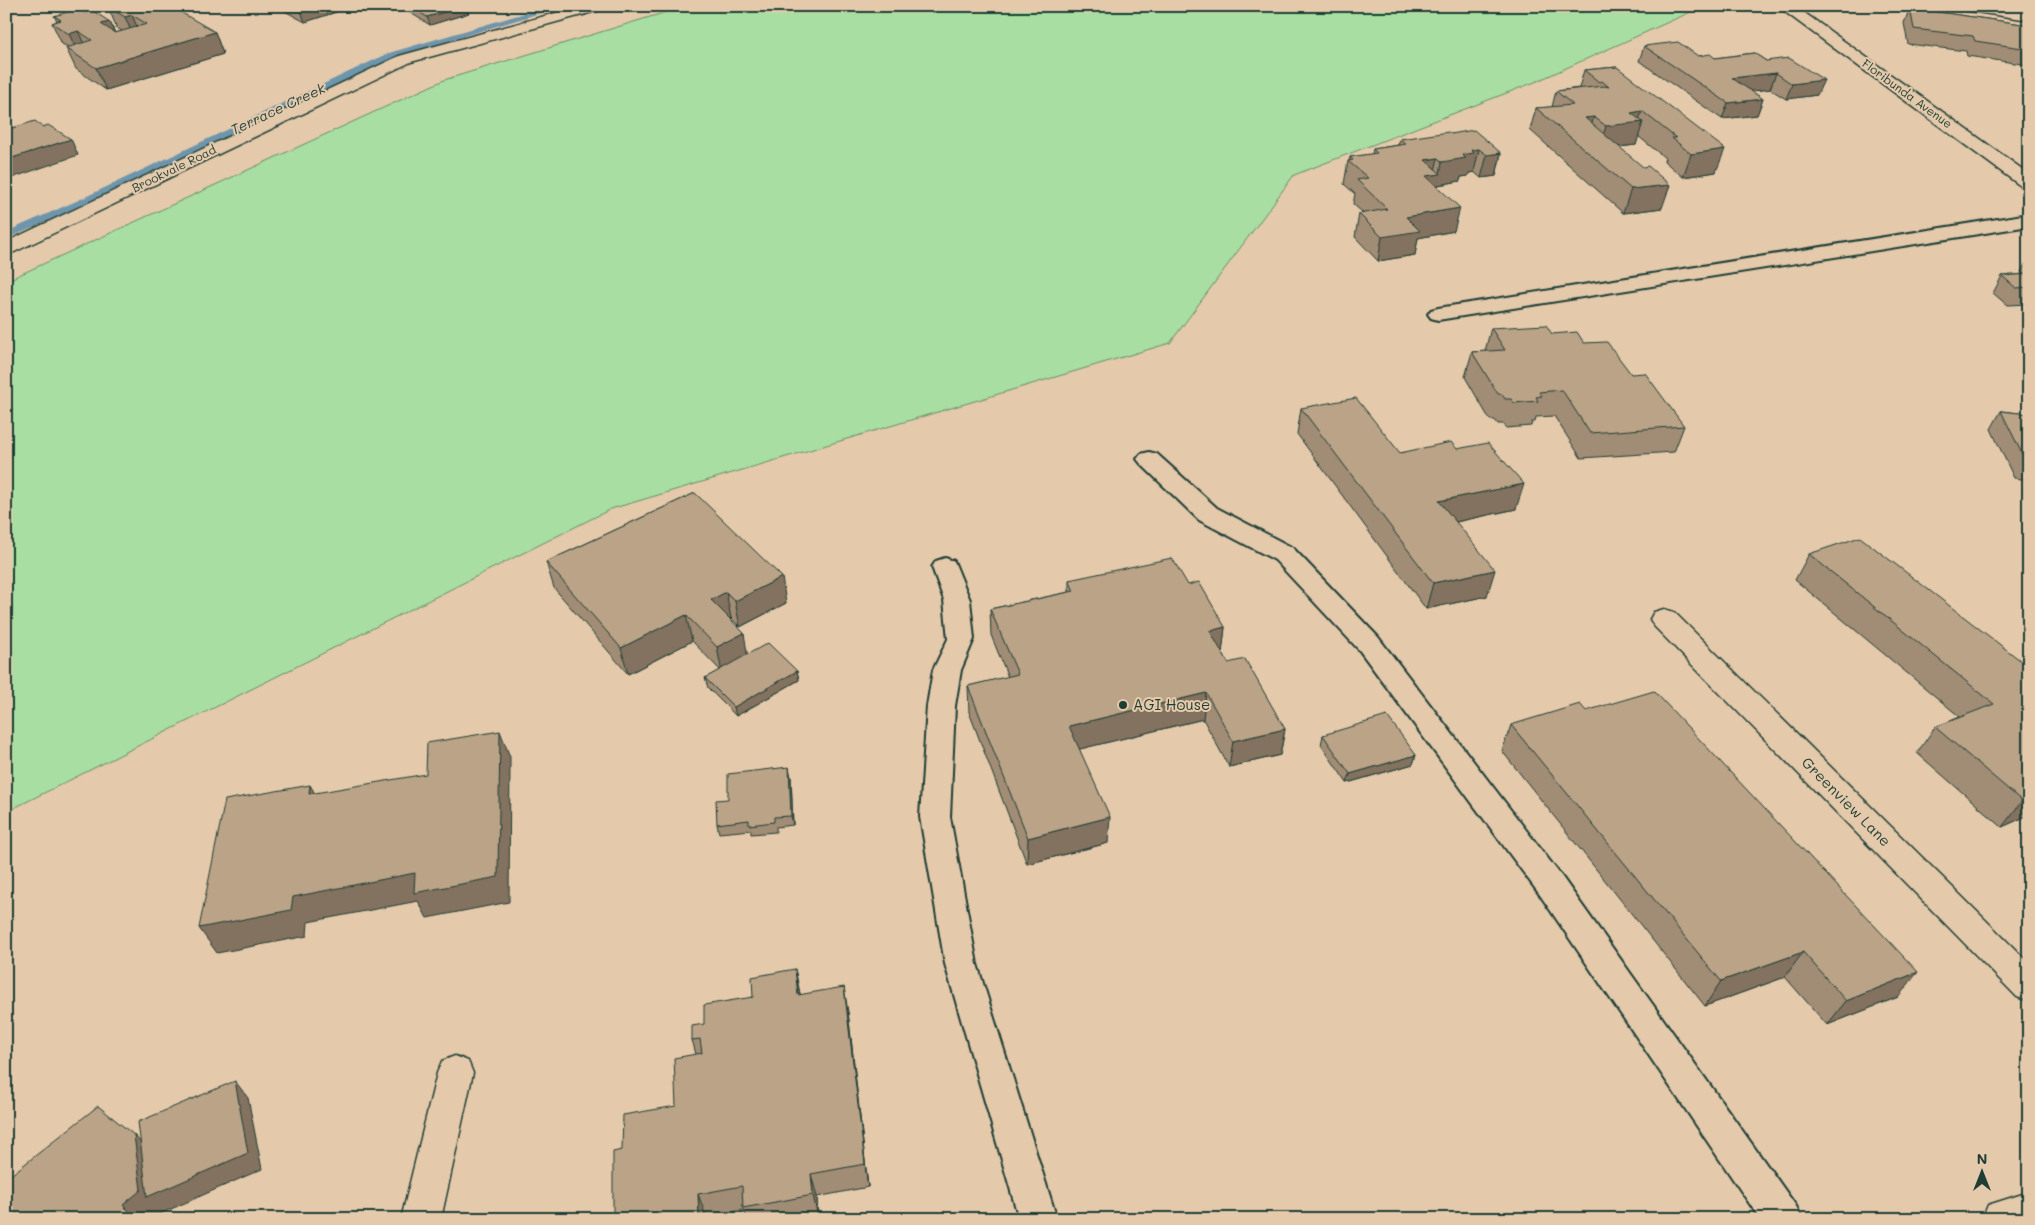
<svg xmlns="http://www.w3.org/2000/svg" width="2035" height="1225" font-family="Mali,sans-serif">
<rect width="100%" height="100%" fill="#e4c9ab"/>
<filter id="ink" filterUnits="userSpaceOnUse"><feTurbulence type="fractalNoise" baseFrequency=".02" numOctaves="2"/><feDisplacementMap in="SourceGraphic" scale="10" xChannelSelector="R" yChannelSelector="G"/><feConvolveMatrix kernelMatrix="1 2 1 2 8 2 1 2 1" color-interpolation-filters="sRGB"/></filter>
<g filter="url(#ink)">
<!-- green -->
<path fill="#a8dea1" stroke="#648e6a" d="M 686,6 L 1704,6 L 1535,82 L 1294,175 L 1170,343 L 611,509 L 6,812 L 6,281 L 444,80 Z"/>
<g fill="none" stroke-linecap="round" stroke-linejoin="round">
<!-- stream -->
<path fill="#6d95ac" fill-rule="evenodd" d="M 549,6 L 563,6 L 395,57 L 89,203 L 6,239 L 6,232 L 81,199 L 389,53 Z"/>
<defs>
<path id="lane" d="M 561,6 L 581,6 L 587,11 L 585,14 C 577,16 566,13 561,6 Z
M 2029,214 L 2029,226 L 1438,320 L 1431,318 L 1428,314 L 1431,310 L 1438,308 Z
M 1149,452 L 1157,454 L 1217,508 L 1293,548 L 1378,637 L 1562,877 L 1796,1206 L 1802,1219 L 1760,1219 L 1540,895 L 1360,651 L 1275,560 L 1199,520 L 1141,464 L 1137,459 L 1141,454 Z
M 945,558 L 954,561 L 970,600 L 974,639 L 961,670 L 955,706 L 950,817 L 977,964 L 1057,1219 L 1019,1219 L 945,964 L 920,817 L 927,706 L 933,670 L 948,639 L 944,600 L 932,567 L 936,561 Z"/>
<path id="street" d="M 581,6 L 607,6 L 604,9 L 411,62 L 6,256 L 6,242 L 399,56 Z
M 1777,6 L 1795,6 L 2029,174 L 2029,189 L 2022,187 Z
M 1961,6 L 2002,6 L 2029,10 L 2029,20 L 1969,11 L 1964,9 Z
M 1664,609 L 1674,612 L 2029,963 L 2029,1001 L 2017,997 L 1654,626 L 1650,619 L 1654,612 Z
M 455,1056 L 468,1061 L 473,1073 L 441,1219 L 401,1219 L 437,1073 L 442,1061 Z
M 2029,1192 L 2029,1219 L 1982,1219 L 1988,1205 Z"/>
</defs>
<!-- lane casing -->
<use href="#lane" stroke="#1f3d34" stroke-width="4"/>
<!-- street casing -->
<use href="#street" stroke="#1f3d34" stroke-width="3"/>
<!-- lane -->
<use href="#lane" fill="#e4c9ab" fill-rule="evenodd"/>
<!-- street -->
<use href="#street" fill="#e4c9ab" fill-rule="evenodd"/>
</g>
<!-- wall -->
<path fill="#a18c74" stroke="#1f3d34" d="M 280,6 L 355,6 L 305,22 L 281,9 Z
M 407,6 L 467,6 L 469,13 L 430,25 L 409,12 Z
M 108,7 L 215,32 L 223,54 L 106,90 L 76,69 L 66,48 L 68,47 L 62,44 L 52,23 L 57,21 L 54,16 L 85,13 L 110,22 L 115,33 L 122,31 L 117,28 Z
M 1910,8 L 2029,25 L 2029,65 L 1967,56 L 1966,51 L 1908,44 L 1904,23 Z
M 1644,46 L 1698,56 L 1715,58 L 1754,53 L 1817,95 L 1786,99 L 1770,89 L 1751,91 L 1763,99 L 1757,115 L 1722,119 L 1639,61 Z
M 1617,67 L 1716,172 L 1683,177 L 1664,161 L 1665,158 L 1638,136 L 1636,145 L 1619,147 L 1662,208 L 1623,213 L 1530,130 L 1536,108 L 1552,107 L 1556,91 L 1579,88 L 1584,70 Z
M 1451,134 L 1501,153 L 1496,176 L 1481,178 L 1474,172 L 1469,173 L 1468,176 L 1461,177 L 1460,181 L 1438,185 L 1438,188 L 1454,231 L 1418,238 L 1415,255 L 1378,261 L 1355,237 L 1359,214 L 1363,213 L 1353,204 L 1355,194 L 1344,184 L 1348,161 L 1349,161 L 1350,157 L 1372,154 L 1373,149 L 1398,145 L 1400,139 Z
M 2029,257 L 2029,304 L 2007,305 L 1993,293 L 2002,276 L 2024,274 L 2021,272 Z
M 1491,328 L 1552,334 L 1584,343 L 1631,374 L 1684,426 L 1674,452 L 1581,458 L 1554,416 L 1536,417 L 1535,422 L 1532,422 L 1531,426 L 1506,428 L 1504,424 L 1498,424 L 1495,420 L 1490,420 L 1465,377 L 1472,352 L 1485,351 Z
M 1301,408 L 1400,453 L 1457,449 L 1516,509 L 1456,522 L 1487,596 L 1426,609 L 1297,434 Z
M 2001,411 L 2029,414 L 2029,480 L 2014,478 L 1991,429 Z
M 695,493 L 786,603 L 740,627 L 731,618 L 730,619 L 748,655 L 797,671 L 799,680 L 736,716 L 708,688 L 705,678 L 720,670 L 692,641 L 628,674 L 554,588 L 546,562 Z
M 1809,554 L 2029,667 L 2029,815 L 2002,827 L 1917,753 L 1935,727 L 1960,717 L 1795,580 Z
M 1069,580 L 1188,585 L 1225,627 L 1222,652 L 1228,663 L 1285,729 L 1280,755 L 1229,767 L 1203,719 L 1079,749 L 1108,843 L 1027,864 L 969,712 L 968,686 L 1008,677 L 991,635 L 990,609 L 1069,592 Z
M 1586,711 L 1898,997 L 1827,1025 L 1785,977 L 1705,1006 L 1502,751 L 1511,725 Z
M 1323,735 L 1416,755 L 1413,764 L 1347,783 L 1321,745 Z
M 791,777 L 793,825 L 776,827 L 776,832 L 751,834 L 751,830 L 719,833 L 717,824 L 728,799 Z
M 795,969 L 800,994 L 848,1012 L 868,1187 L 817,1197 L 818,1218 L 812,1219 L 747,1219 L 744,1210 L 706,1216 L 706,1219 L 613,1219 L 622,1150 L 676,1106 L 696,1054 L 692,1040 L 704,1024 L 753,997 Z"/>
<!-- shaded-wall -->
<path fill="#83725e" stroke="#1f3d34" d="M 305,6 L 355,6 L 305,22 L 300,8 Z
M 465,6 L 467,6 L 469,13 L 430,25 L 427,17 Z
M 132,15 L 141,36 L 134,38 L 125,17 Z
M 110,22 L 119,43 L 101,24 Z
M 78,31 L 88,52 L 79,55 L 69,34 Z
M 215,32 L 223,54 L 106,90 L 96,68 Z
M 1776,73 L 1770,89 L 1727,94 L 1732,78 Z
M 1824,80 L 1817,95 L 1786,99 L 1792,84 Z
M 1763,99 L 1757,115 L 1722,119 L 1728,103 Z
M 1642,111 L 1638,123 L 1643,122 L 1636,145 L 1599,149 L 1606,126 L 1631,113 Z
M 1594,117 L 1587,139 L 1585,118 Z
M 71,139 L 78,155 L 6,180 L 6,160 Z
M 1479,149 L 1474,172 L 1469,173 L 1468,176 L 1461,177 L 1460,181 L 1438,185 L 1436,197 L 1421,200 L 1425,160 L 1438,158 L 1434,175 L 1440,174 L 1442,162 L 1471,150 Z
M 1725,149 L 1716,172 L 1683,177 L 1691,154 Z
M 1501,153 L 1496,176 L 1481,178 L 1487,155 Z
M 1670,185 L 1662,208 L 1623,213 L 1631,189 Z
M 1460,208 L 1454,231 L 1418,238 L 1415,255 L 1378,261 L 1382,237 L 1406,217 Z
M 1524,484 L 1516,509 L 1432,527 L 1439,501 Z
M 1495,570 L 1487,596 L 1426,609 L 1433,583 Z
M 782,577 L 786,603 L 740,627 L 735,601 Z
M 726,592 L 731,618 L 717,626 L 711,600 Z
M 686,615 L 692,641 L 628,674 L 621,648 Z
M 1225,627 L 1222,654 L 1210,631 Z
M 744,633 L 748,659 L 722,673 L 717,647 Z
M 797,671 L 799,680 L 736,716 L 734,707 Z
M 1206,693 L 1203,719 L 1068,752 L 1069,726 Z
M 1285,729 L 1280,755 L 1229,767 L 1233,741 Z
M 500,731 L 510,757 L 509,902 L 427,918 L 418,901 L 308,922 L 307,936 L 217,953 L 199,928 L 293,897 Z
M 1416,755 L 1413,764 L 1347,783 L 1350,774 Z
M 789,767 L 791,777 L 793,825 L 791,816 Z
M 310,785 L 325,811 L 309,794 Z
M 2029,798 L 2029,815 L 2002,827 L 2022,801 Z
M 1110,817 L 1108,843 L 1027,864 L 1028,838 Z
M 1803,952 L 1785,977 L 1705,1006 L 1721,981 Z
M 795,969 L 800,994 L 798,995 Z
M 1918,972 L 1898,997 L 1827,1025 L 1846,1001 Z
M 844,987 L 848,1012 L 868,1187 L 865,1164 Z
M 235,1081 L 248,1098 L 262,1169 L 162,1213 L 156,1219 L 127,1219 L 123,1205 L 134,1135 L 155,1158 Z
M 811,1174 L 817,1197 L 818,1218 L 813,1195 Z
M 698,1194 L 706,1216 L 706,1219 L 700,1219 L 699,1217 Z"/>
<!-- building -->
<path fill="#bba387" stroke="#1f3d34" d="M 110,6 L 170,6 L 215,32 L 96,68 L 66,48 L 92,40 L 78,31 L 69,34 L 52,23 L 61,20 L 54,16 L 78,9 L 85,13 L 93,11 L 110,22 L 101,24 L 115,33 L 147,24 L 132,15 L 125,17 L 108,7 Z
M 410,6 L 465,6 L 427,17 Z
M 1910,8 L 2029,25 L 2029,49 L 1975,41 L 1973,36 L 1914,29 Z
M 1678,42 L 1698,56 L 1710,54 L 1715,58 L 1754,53 L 1766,61 L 1789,58 L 1824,80 L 1792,84 L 1776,73 L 1732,78 L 1763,99 L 1728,103 L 1644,46 Z
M 1617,67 L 1725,149 L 1691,154 L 1672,138 L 1676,138 L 1642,111 L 1631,113 L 1643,122 L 1606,126 L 1594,117 L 1585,118 L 1643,167 L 1648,166 L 1670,185 L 1631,189 L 1536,108 L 1573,105 L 1556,91 L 1604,86 L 1609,87 L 1602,81 L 1599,82 L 1584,70 Z
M 35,121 L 43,127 L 48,125 L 71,139 L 6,160 L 6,130 Z
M 1474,130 L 1501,153 L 1487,155 L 1479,149 L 1471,150 L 1474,153 L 1462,155 L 1466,158 L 1442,162 L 1438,158 L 1425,160 L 1441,174 L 1426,176 L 1460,208 L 1406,217 L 1420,231 L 1382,237 L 1359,214 L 1387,209 L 1357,180 L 1368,178 L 1348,161 L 1353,160 L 1350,157 L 1377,153 L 1373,149 L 1406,144 L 1400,139 L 1449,132 L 1451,134 Z
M 2029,274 L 2029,287 L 2016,288 L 2002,276 Z
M 1546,325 L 1552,334 L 1577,332 L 1584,343 L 1607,342 L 1631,374 L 1645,373 L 1684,426 L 1590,433 L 1562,390 L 1539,392 L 1542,396 L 1536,397 L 1538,401 L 1514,403 L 1511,399 L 1505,399 L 1502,394 L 1498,394 L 1472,352 L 1505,350 L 1491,328 Z
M 1356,398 L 1400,453 L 1451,442 L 1457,449 L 1488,443 L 1524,484 L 1439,501 L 1495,570 L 1433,583 L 1301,408 Z
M 2001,411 L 2029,414 L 2029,460 L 2025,460 Z
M 695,493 L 782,577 L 735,601 L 726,592 L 711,600 L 744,633 L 717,647 L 686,615 L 621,648 L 546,562 Z
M 1860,537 L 2029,667 L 2029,798 L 2022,801 L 1935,727 L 1994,704 L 1809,554 Z
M 1172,558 L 1188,585 L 1199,582 L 1225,627 L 1210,631 L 1228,663 L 1245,659 L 1285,729 L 1233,741 L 1206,693 L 1069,726 L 1110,817 L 1028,838 L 968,686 L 1018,674 L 990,609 L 1074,591 L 1069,580 Z
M 768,643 L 797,671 L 734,707 L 705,678 Z
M 1654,691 L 1918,972 L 1846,1001 L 1803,952 L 1721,981 L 1511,725 L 1580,704 L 1586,711 Z
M 1387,716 L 1416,755 L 1350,774 L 1323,735 Z
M 500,731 L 498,877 L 414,893 L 415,873 L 293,897 L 291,910 L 199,928 L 225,800 L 310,785 L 309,794 L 426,774 L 427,743 Z
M 789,767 L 791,816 L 774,817 L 774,822 L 749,825 L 749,820 L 717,824 L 716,800 L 728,799 L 728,774 Z
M 795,969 L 798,995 L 844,987 L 865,1164 L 811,1174 L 813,1195 L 743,1208 L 742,1186 L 698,1194 L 699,1217 L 689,1219 L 613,1219 L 613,1152 L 622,1150 L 623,1115 L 676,1106 L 674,1058 L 702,1053 L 700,1039 L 692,1040 L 692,1026 L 704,1024 L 704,1005 L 753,997 L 752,977 Z
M 235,1081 L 248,1153 L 147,1197 L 138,1122 Z
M 98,1106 L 134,1135 L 141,1190 L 123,1205 L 132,1214 L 127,1219 L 6,1219 L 6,1179 Z"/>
</g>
<!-- markers -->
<circle fill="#1f3d34" stroke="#e4c9ab" stroke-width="2" cx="1123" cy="705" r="5"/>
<g text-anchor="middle" stroke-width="4" stroke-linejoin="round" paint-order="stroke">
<!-- far-street labels -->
<g font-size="12" fill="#1f3d34" stroke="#e4c9ab">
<text transform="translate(1907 94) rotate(36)" y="4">Floribunda Avenue</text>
<text transform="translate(174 169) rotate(-26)" y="4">Brookvale Road</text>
</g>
<!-- far-water labels -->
<g font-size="14" font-style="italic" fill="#26443e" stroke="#e4c9ab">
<text transform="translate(278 109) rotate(-25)" y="5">Terrace Creek</text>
</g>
<!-- poi labels -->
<g font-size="15" fill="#1f3d34" stroke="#e4c9ab" text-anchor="start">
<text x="1133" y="710">AGI House</text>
</g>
<!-- street labels -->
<g font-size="15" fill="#1f3d34" stroke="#e4c9ab">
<text transform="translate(1846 802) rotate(45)" y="5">Greenview Lane</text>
</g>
</g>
<!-- margin -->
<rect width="2035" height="1225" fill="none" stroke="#e4c9ab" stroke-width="25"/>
<rect x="12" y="12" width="2010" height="1200" fill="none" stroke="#1f3d34" stroke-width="2" filter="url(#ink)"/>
<!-- north arrow -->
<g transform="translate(1982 1172)" stroke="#e4c9ab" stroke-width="4" paint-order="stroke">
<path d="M0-4L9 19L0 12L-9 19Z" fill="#1f3d34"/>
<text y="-8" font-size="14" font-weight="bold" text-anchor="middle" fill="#1f3d34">N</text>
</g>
</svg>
